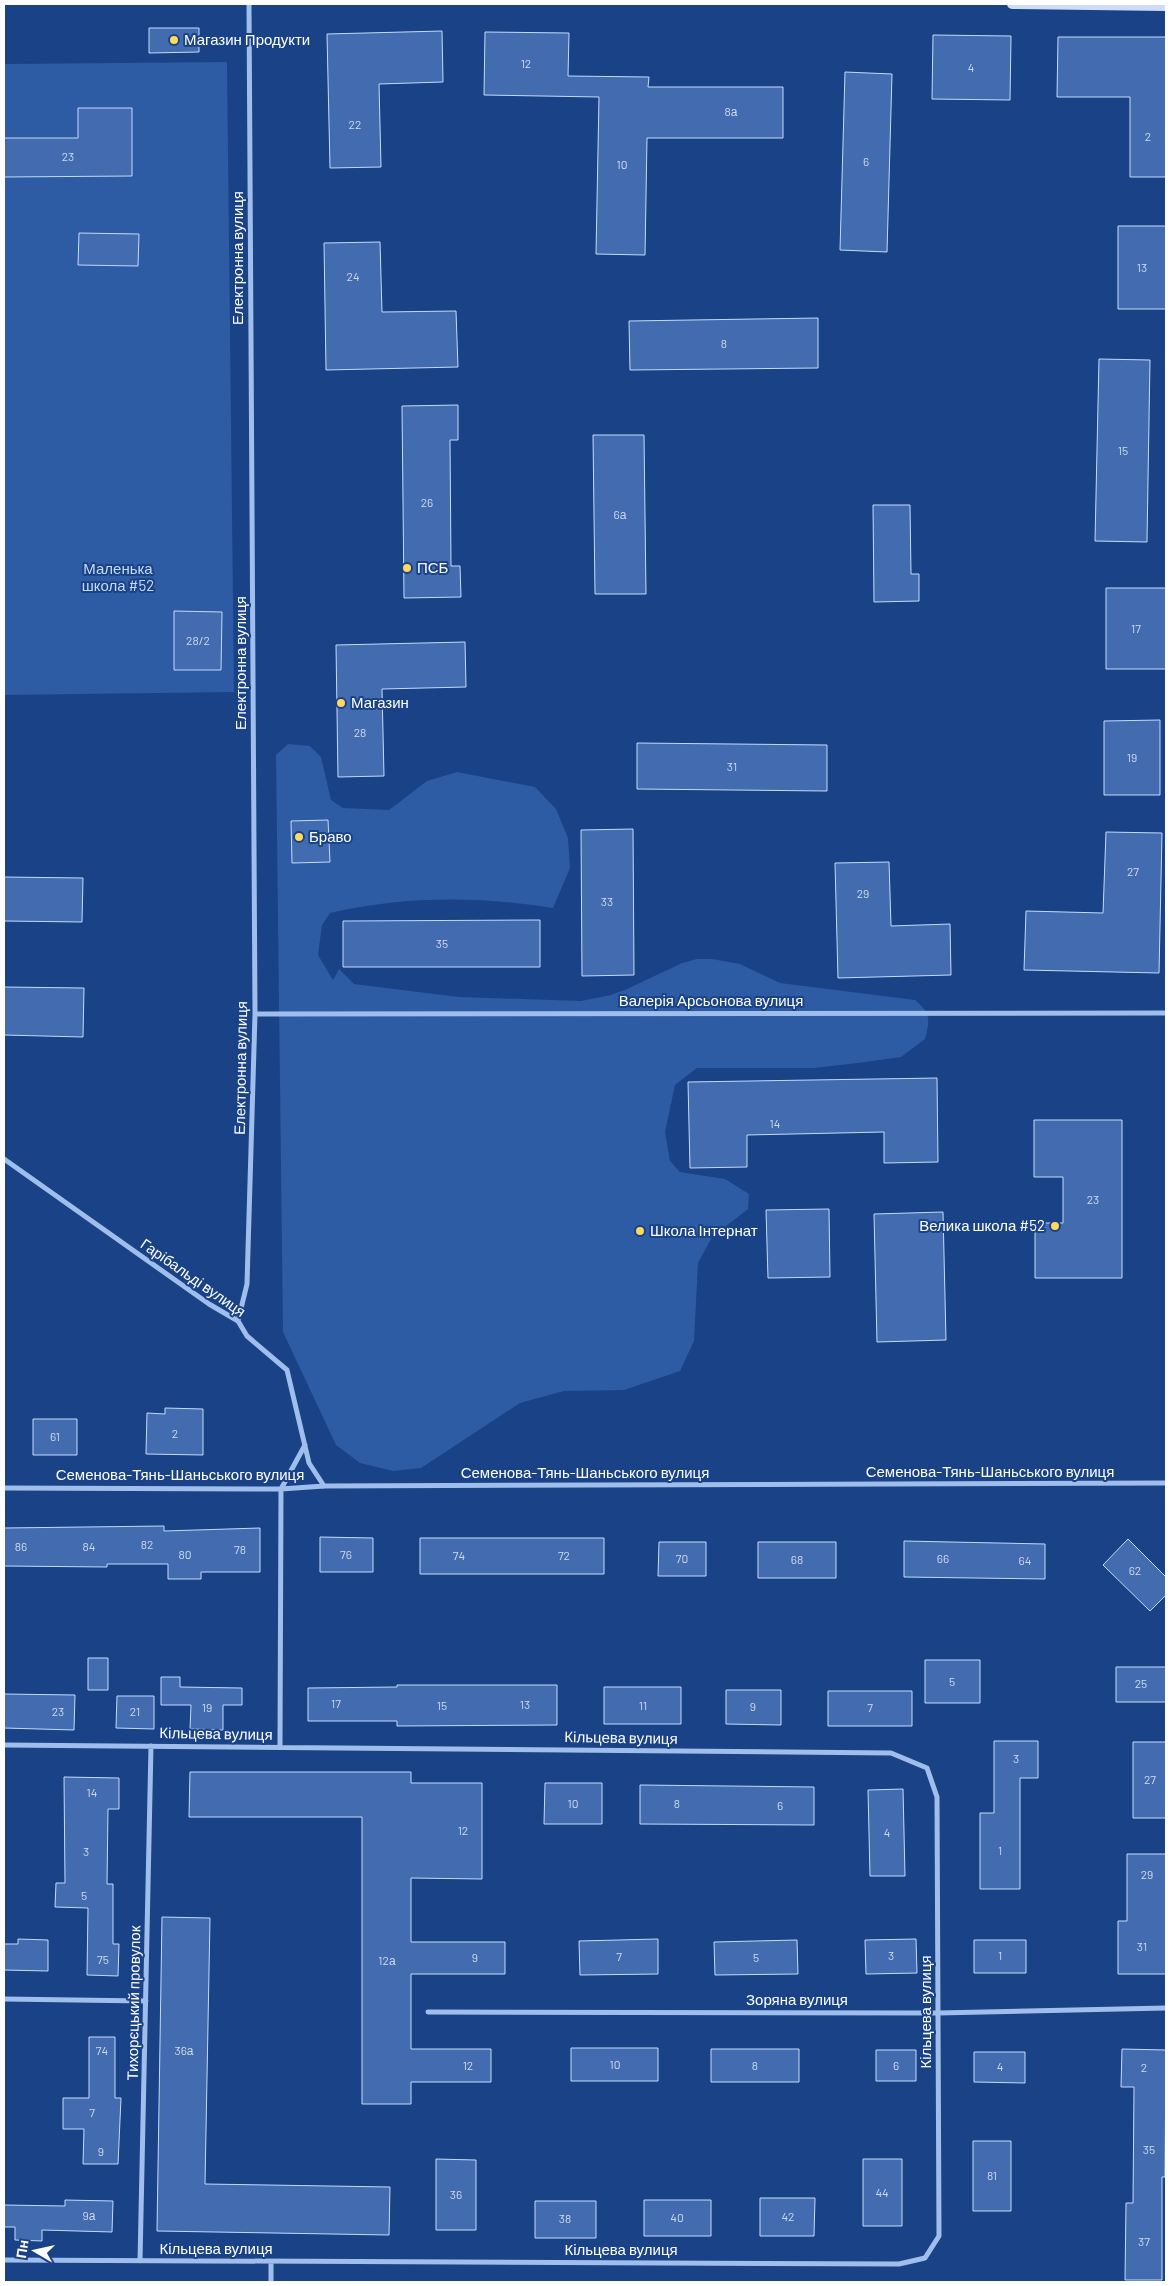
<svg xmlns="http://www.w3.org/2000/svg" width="1170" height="2286" font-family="Barlow,sans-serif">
<rect width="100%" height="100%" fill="#1a4286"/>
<!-- green -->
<path fill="#2d5ba4" d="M 227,62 L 234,692 L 4,695 L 4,64 Z
M 288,744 L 310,746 L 321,757 L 331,800 L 343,808 L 389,810 L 427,781 L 457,772 L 535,787 L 556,809 L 568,838 L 570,868 L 553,908 C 478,896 404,896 330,913 L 322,925 L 318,955 L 333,980 L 339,969 L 354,984 L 459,997 L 581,1001 L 611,995 L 627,989 L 682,963 L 697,959 L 712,959 L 740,964 L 780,983 L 915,1000 C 931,1013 930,1020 925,1039 L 901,1057 L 858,1063 L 814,1068 L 697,1068 L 675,1085 L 665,1132 L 670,1161 L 680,1172 L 725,1179 L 749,1194 L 748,1209 L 712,1237 L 698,1263 L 694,1341 L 680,1371 L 624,1390 L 564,1391 L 520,1403 L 421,1468 L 393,1471 L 360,1463 L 336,1445 L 283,1332 L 276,755 Z"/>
<!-- building -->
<path fill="#426caf" stroke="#c6daf9" d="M 149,28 L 199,28 L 199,52 L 149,53 Z
M 442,31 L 443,82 L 379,84 L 381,167 L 330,168 L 327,34 Z
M 485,32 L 569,33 L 568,76 L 649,77 L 648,87 L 783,87 L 783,138 L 647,138 L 645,255 L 596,254 L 599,97 L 484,95 Z
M 933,35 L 1011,36 L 1010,100 L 932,99 Z
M 1058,37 L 1166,37 L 1166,177 L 1130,177 L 1130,97 L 1057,97 Z
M 845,72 L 892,74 L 887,252 L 840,250 Z
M 78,108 L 132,108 L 132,176 L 4,177 L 4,138 L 78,138 Z
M 1118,226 L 1166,226 L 1166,309 L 1118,309 Z
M 79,233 L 139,234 L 138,266 L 78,265 Z
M 380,242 L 382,312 L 456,311 L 458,367 L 326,370 L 324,243 Z
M 818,318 L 818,368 L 630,370 L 629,321 Z
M 1099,359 L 1150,360 L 1147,542 L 1095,541 Z
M 458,405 L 458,440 L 450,440 L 451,566 L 460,566 L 461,597 L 404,598 L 402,406 Z
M 593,435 L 644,435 L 646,594 L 595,594 Z
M 873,505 L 910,505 L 911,574 L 919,574 L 919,601 L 874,602 Z
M 1106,588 L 1166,588 L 1166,669 L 1106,669 Z
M 174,611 L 222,612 L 221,670 L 174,670 Z
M 465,642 L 466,687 L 382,689 L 384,776 L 338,777 L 336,645 Z
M 1160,720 L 1160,795 L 1104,795 L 1104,721 Z
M 637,743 L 827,745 L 827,791 L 637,789 Z
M 328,820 L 330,862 L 292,863 L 291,821 Z
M 633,829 L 634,975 L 582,976 L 581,830 Z
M 1106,832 L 1162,833 L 1159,973 L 1024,970 L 1026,911 L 1103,913 Z
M 889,862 L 891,926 L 950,924 L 951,975 L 838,978 L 835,863 Z
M 4,877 L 83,878 L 82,922 L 4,921 Z
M 540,920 L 540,967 L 343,967 L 343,921 Z
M 4,987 L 84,988 L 83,1037 L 4,1035 Z
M 937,1078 L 938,1162 L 884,1163 L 884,1132 L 747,1135 L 747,1167 L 690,1168 L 688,1082 Z
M 1034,1120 L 1122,1120 L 1122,1278 L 1035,1278 L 1035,1223 L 1063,1223 L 1063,1177 L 1034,1177 Z
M 829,1209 L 830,1277 L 768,1278 L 766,1210 Z
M 943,1212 L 946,1340 L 877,1342 L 874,1214 Z
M 165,1408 L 203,1409 L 203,1455 L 146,1454 L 147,1413 L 165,1414 Z
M 33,1419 L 77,1419 L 77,1455 L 33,1455 Z
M 164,1526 L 164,1531 L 260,1528 L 260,1572 L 201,1572 L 201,1579 L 168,1579 L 168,1564 L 107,1564 L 107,1567 L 4,1566 L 4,1528 Z
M 320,1537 L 373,1538 L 373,1572 L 320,1572 Z
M 420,1538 L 604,1538 L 604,1574 L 420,1574 Z
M 1128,1539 L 1166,1577 L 1166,1595 L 1150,1611 L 1103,1565 Z
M 904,1541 L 1045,1544 L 1045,1579 L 904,1577 Z
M 659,1542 L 706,1542 L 706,1576 L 658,1576 Z
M 758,1542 L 836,1542 L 836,1578 L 758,1578 Z
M 88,1658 L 108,1658 L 108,1690 L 88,1690 Z
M 925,1660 L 980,1660 L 980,1703 L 925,1703 Z
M 1116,1667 L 1166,1667 L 1166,1702 L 1116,1702 Z
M 161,1677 L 180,1677 L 180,1687 L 242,1688 L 242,1705 L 223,1705 L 223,1730 L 190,1729 L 191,1705 L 161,1705 Z
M 397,1685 L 557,1685 L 557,1725 L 397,1726 L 397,1721 L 308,1721 L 308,1688 L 397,1687 Z
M 604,1687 L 681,1687 L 681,1724 L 604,1724 Z
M 726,1690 L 781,1690 L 781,1725 L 726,1724 Z
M 828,1691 L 912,1691 L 912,1726 L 828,1726 Z
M 4,1694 L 75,1695 L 74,1730 L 4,1728 Z
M 117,1696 L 154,1696 L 154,1729 L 116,1728 Z
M 994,1741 L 1038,1741 L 1038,1778 L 1020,1778 L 1020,1889 L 980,1889 L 980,1813 L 994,1813 Z
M 1133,1742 L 1166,1742 L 1166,1818 L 1133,1818 Z
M 190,1772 L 411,1772 L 411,1783 L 482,1783 L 482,1879 L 411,1878 L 411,1942 L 505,1942 L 505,1974 L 411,1974 L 411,2049 L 491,2049 L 491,2082 L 411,2082 L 411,2104 L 362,2104 L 362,1817 L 189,1817 Z
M 64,1777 L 119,1778 L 119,1809 L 108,1809 L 107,1884 L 113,1884 L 113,1944 L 119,1944 L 118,1976 L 87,1975 L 88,1908 L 55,1907 L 56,1883 L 65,1883 Z
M 545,1783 L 602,1783 L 602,1824 L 544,1824 Z
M 640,1785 L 814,1787 L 814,1825 L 640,1824 Z
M 903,1789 L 905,1876 L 870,1876 L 868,1790 Z
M 1127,1854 L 1166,1854 L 1166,1974 L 1118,1974 L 1118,1921 L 1127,1921 Z
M 162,1917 L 210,1918 L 205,2184 L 390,2187 L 389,2235 L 157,2231 Z
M 18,1939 L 48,1940 L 48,1971 L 4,1970 L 4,1944 L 18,1944 Z
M 658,1939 L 658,1974 L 580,1975 L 579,1941 Z
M 916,1939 L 917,1973 L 866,1974 L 865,1940 Z
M 797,1940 L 798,1974 L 715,1975 L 714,1942 Z
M 974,1940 L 1026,1940 L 1026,1973 L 974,1973 Z
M 89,2037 L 115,2037 L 115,2098 L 121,2098 L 118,2164 L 83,2164 L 84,2129 L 63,2129 L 63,2098 L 89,2098 Z
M 571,2048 L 658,2048 L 658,2081 L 571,2081 Z
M 711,2049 L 799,2049 L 799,2082 L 711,2082 Z
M 1122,2049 L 1166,2050 L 1165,2177 L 1162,2177 L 1162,2280 L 1125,2280 L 1126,2203 L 1133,2203 L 1134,2087 L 1121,2087 Z
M 876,2050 L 916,2050 L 916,2081 L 876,2081 Z
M 974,2052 L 1025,2052 L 1025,2083 L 974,2082 Z
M 973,2141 L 1011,2141 L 1011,2211 L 973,2211 Z
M 436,2159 L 476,2160 L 476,2230 L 436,2230 Z
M 863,2159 L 902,2159 L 902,2226 L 863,2226 Z
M 760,2198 L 815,2198 L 814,2236 L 760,2236 Z
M 65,2200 L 113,2201 L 112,2232 L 42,2230 L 42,2241 L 15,2240 L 15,2227 L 4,2227 L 4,2205 L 65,2206 Z
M 644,2200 L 711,2200 L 711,2236 L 644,2236 Z
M 535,2201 L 596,2201 L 596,2238 L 535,2238 Z"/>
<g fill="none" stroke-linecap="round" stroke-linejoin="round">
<!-- minor -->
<path stroke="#a0beec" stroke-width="5" d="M 255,1014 L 1166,1013
M 4,1159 L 209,1304 L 238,1321 L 247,1336 L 287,1370 L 309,1463 L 324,1486
M 238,1321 L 247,1284 L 255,1014 L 249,4
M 4,1488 L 281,1489 L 324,1486 L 1166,1483
M 4,1745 L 891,1753 L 927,1768 L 937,1797 L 939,2236 L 925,2258 L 899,2264 L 4,2260
M 280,1747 L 281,1489 L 305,1445
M 4,1999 L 146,2001
M 428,2012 L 938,2013 L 1166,2008
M 140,2261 L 151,1746
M 271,2262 L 271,2282"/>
<!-- secondary -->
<path stroke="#cdddf9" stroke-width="10" d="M 1012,4 L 1166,6"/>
</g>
<!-- markers -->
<g fill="#fed95c" stroke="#1a4286" stroke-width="2">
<circle cx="174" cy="40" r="5"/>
<circle cx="407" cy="568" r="5"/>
<circle cx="341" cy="703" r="5"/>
<circle cx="299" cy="837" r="5"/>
<circle cx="1055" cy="1226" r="5"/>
<circle cx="640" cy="1231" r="5"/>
</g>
<g text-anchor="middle" stroke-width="4" stroke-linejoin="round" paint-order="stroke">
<!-- number labels -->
<g font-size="12" fill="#d0daeb">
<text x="526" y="68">12</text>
<text x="971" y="72">4</text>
<text x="731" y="116">8а</text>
<text x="355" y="129">22</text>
<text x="1148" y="141">2</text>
<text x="68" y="161">23</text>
<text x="866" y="166">6</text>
<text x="622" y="169">10</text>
<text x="1142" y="272">13</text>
<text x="353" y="281">24</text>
<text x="724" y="348">8</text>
<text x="1123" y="455">15</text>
<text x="427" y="507">26</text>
<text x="620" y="519">6а</text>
<text x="1136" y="633">17</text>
<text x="198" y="645">28/2</text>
<text x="360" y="737">28</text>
<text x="1132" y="762">19</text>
<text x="732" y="771">31</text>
<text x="1133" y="876">27</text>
<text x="863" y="898">29</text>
<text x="607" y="906">33</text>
<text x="442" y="948">35</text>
<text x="775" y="1128">14</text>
<text x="1093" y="1204">23</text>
<text x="175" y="1438">2</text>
<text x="55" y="1441">61</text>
<text x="147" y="1549">82</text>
<text x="21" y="1551">86</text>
<text x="89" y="1551">84</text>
<text x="240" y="1554">78</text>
<text x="185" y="1559">80</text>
<text x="346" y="1559">76</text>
<text x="459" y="1560">74</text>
<text x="564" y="1560">72</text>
<text x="682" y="1563">70</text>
<text x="943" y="1563">66</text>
<text x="797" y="1564">68</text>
<text x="1025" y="1565">64</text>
<text x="1135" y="1575">62</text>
<text x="952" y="1686">5</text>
<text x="1141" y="1688">25</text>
<text x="336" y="1708">17</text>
<text x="525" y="1709">13</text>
<text x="442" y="1710">15</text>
<text x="643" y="1710">11</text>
<text x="753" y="1711">9</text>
<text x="207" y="1712">19</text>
<text x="870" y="1712">7</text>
<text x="58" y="1716">23</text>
<text x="135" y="1716">21</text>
<text x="1016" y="1763">3</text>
<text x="1150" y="1784">27</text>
<text x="92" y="1797">14</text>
<text x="573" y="1808">10</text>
<text x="677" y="1808">8</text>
<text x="780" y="1810">6</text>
<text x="463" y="1835">12</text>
<text x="887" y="1837">4</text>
<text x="1000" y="1855">1</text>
<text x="86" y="1856">3</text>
<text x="1147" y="1879">29</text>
<text x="84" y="1900">5</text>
<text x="1142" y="1951">31</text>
<text x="891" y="1960">3</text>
<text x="1000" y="1960">1</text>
<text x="619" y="1961">7</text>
<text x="475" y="1962">9</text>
<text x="756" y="1962">5</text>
<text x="103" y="1964">75</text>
<text x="387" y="1965">12а</text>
<text x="102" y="2055">74</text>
<text x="184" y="2055">36а</text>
<text x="615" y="2069">10</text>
<text x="468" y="2070">12</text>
<text x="755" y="2070">8</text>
<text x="896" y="2070">6</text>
<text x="1000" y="2071">4</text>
<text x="1144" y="2072">2</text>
<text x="92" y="2117">7</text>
<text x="1149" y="2154">35</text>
<text x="101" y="2156">9</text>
<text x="992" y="2180">81</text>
<text x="882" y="2197">44</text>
<text x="456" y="2199">36</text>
<text x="89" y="2220">9а</text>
<text x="788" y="2221">42</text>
<text x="677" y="2222">40</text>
<text x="565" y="2223">38</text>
<text x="1144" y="2246">37</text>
</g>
<!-- poi labels -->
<g font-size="15" fill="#fff" stroke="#1a4286" text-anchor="start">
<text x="184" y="45">Магазин Продукти</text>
<text x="417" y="573">ПСБ</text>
<text x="351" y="708">Магазин</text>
<text x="309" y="842">Браво</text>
<text x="1045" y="1231" text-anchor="end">Велика школа #52</text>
<text x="650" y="1236">Школа Інтернат</text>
</g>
<!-- street labels -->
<g font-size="15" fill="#fff" stroke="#1a4286">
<text transform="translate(238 258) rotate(-90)" y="5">Електронна вулиця</text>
<text transform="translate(241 663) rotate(-90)" y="5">Електронна вулиця</text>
<text x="711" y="1006">Валерія Арсьонова вулиця</text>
<text transform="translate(241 1068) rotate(-89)" y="5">Електронна вулиця</text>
<text transform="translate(193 1278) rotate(35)" y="5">Гарібальді вулиця</text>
<text x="990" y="1477">Семенова-Тянь-Шаньського вулиця</text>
<text x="585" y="1478">Семенова-Тянь-Шаньського вулиця</text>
<text x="180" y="1480">Семенова-Тянь-Шаньського вулиця</text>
<text transform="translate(216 1734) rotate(1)" y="5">Кільцева вулиця</text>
<text transform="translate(621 1738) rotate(1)" y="5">Кільцева вулиця</text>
<text x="797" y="2005">Зоряна вулиця</text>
<text transform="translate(134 2003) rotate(-89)" y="5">Тихорєцький провулок</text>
<text transform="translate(926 2012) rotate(-90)" y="5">Кільцева вулиця</text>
<text x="216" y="2254">Кільцева вулиця</text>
<text x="621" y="2255">Кільцева вулиця</text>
</g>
<!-- park labels -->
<g font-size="15" fill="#c6daf9" stroke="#1a4286">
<text x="118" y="574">Маленька<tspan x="118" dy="17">школа #52</tspan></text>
</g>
</g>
<!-- border -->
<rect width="1170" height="2286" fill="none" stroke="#ffffff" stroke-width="10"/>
<!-- north arrow -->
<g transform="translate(35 2251) rotate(279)" stroke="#1a4286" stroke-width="4" paint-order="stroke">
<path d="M0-4L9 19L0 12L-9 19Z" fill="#ffffff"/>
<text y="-8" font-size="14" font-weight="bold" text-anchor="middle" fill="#ffffff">Пн</text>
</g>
</svg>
